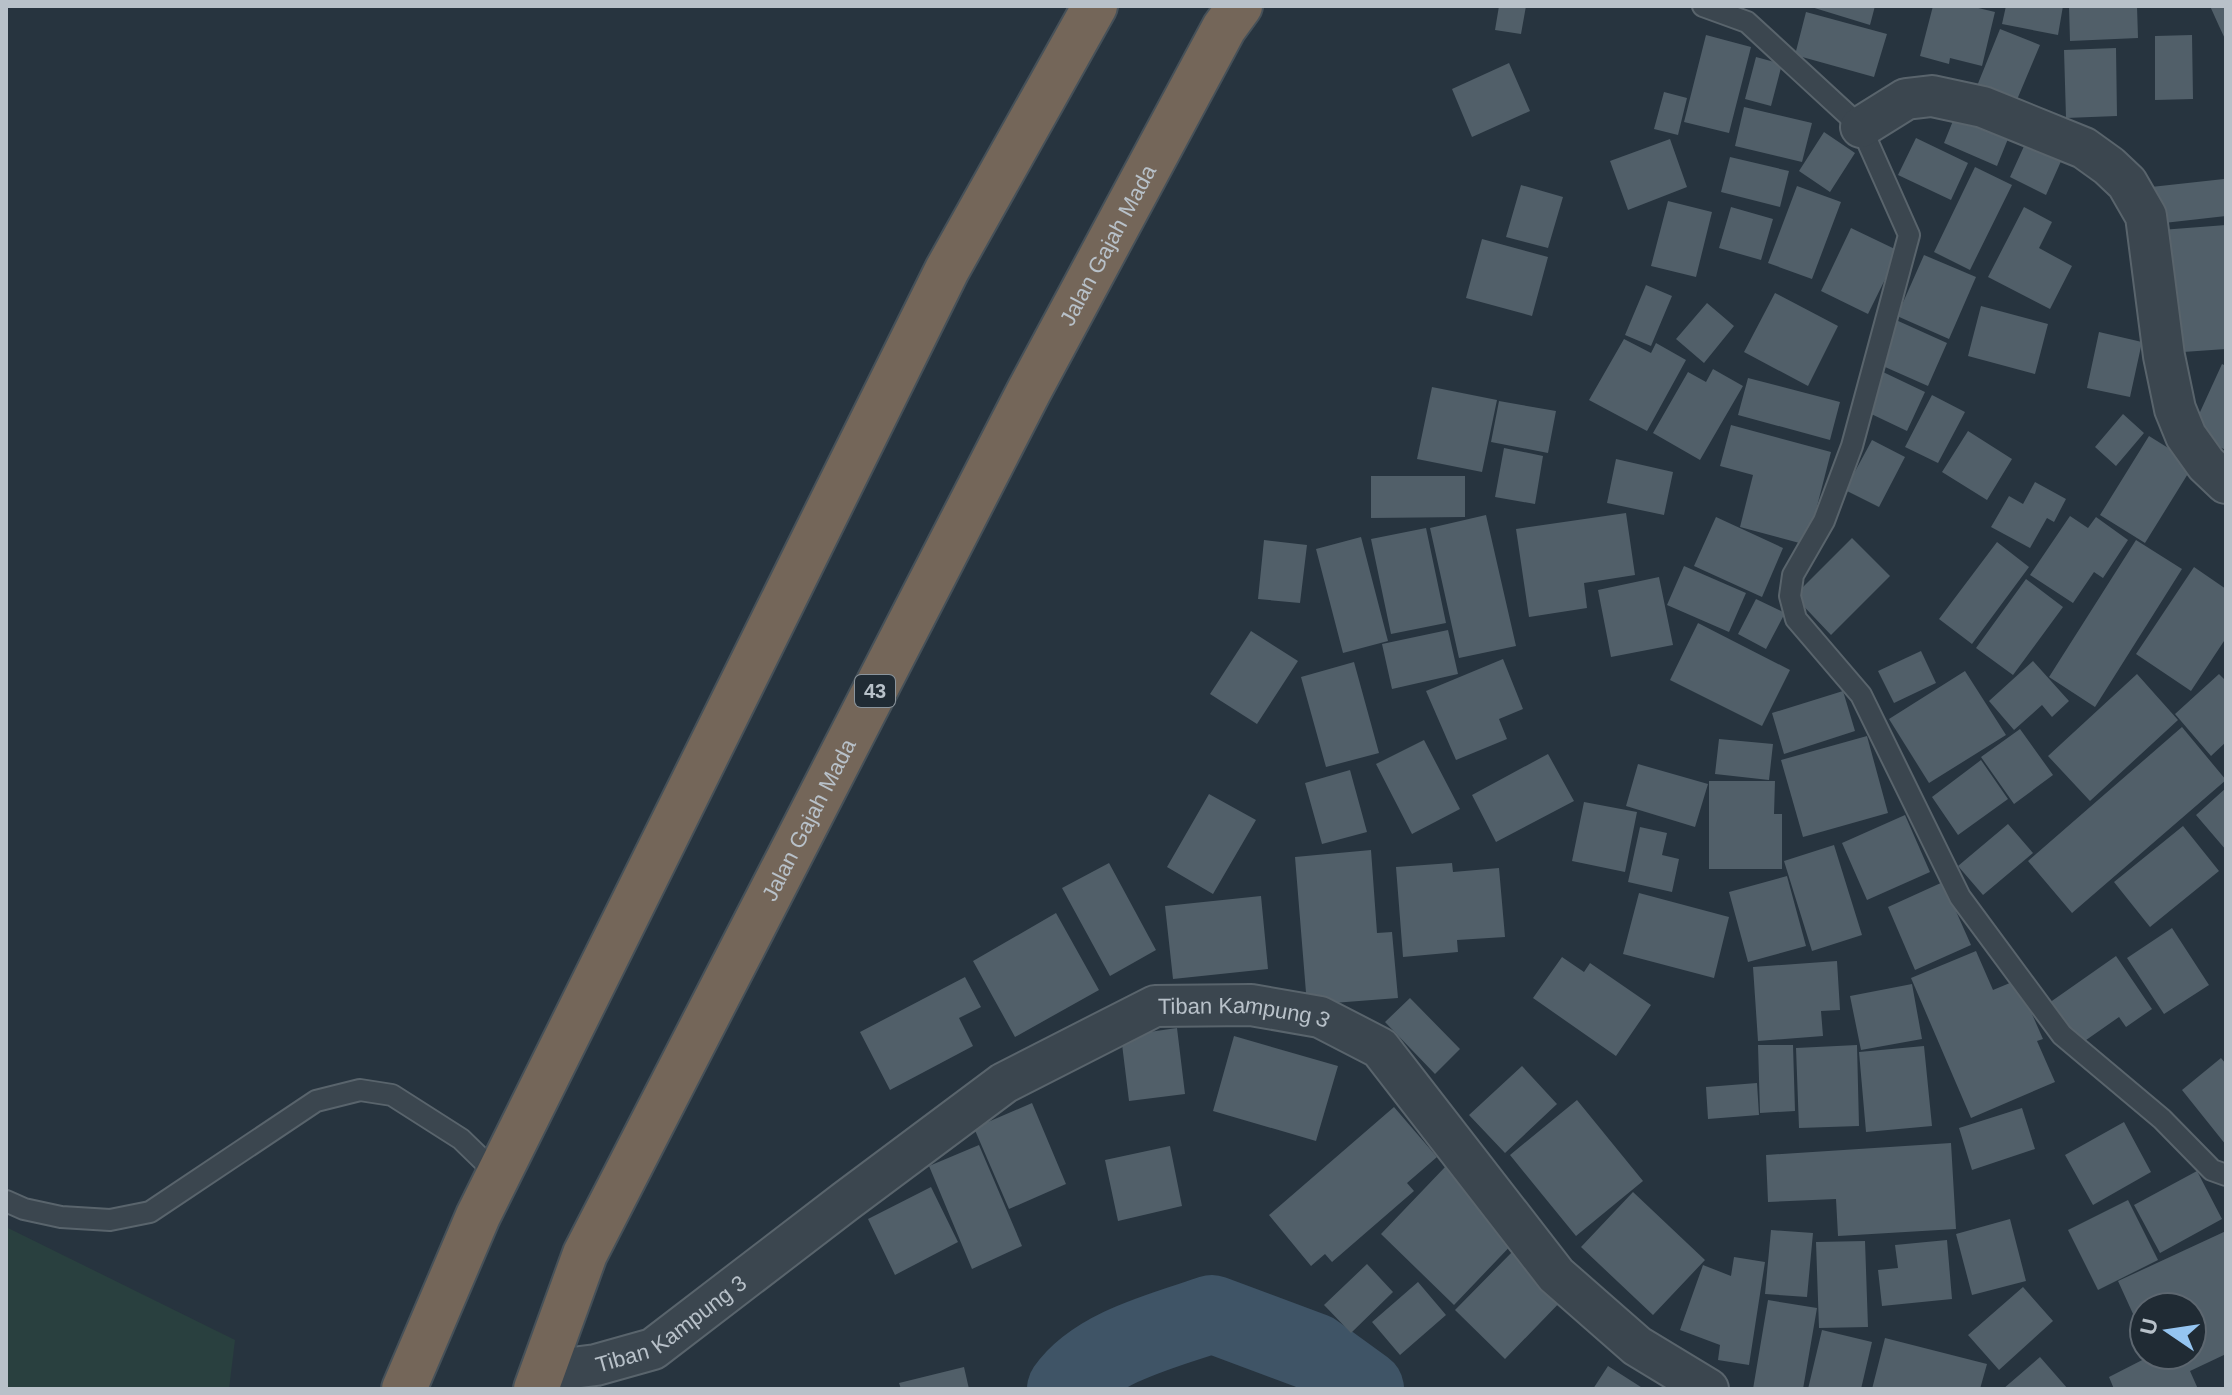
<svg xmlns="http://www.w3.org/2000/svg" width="2232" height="1395" font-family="Helvetica,sans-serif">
<rect width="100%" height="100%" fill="#27343f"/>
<!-- green -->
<path fill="#29403f" d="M 6,1227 L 235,1340 L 229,1389 L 6,1389 Z"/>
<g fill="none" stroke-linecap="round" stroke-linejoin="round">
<!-- river -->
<path stroke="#3f5466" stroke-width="78" d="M 1066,1389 C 1095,1347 1165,1330 1212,1314 L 1314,1352 L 1365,1389"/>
</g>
<!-- building -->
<path fill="#515f69" d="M 1499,6 L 1526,6 L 1521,34 L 1495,30 Z
M 1808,6 L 1875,6 L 1870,25 Z
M 1933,6 L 1970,6 L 1995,12 L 1982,66 L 1950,58 L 1949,64 L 1920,56 Z
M 2006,6 L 2063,6 L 2058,35 L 2002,24 Z
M 2069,6 L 2137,6 L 2138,38 L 2070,41 Z
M 2210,6 L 2226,6 L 2226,41 L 2219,26 Z
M 1806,12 L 1887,34 L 1874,77 L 1795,55 Z
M 2000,29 L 2040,45 L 2016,102 L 1977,86 Z
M 1706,35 L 1751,47 L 1729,133 L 1684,122 Z
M 2192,35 L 2193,99 L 2155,100 L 2155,36 Z
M 2116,48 L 2117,116 L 2066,118 L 2064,50 Z
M 1756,57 L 1782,64 L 1771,106 L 1745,99 Z
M 1509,63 L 1530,111 L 1472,137 L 1452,89 Z
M 1664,92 L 1687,98 L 1678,135 L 1654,129 Z
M 1959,106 L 2012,129 L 1997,166 L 1944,143 Z
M 1744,107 L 1812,123 L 1802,162 L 1735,146 Z
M 1824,132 L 1855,153 L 1830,192 L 1799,171 Z
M 2030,133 L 2066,150 L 2046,195 L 2010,177 Z
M 1916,138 L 1968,163 L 1951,200 L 1898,175 Z
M 1670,139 L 1687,187 L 1628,210 L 1610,161 Z
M 1730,157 L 1789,171 L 1780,207 L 1721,192 Z
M 1975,167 L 2012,185 L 1970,270 L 1934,252 Z
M 2224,179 L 2226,216 L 2155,224 L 2151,187 Z
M 1521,185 L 1563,197 L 1548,248 L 1506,237 Z
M 1797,186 L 1841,202 L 1812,279 L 1768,263 Z
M 1668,201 L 1712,212 L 1696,277 L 1651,266 Z
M 1731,207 L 1773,219 L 1761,260 L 1719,248 Z
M 2024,207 L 2052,222 L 2039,248 L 2072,266 L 2050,309 L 1988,277 Z
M 2226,225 L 2226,349 L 2169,353 L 2161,230 Z
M 1851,228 L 1899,251 L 1868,314 L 1821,291 Z
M 1482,239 L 1548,257 L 1532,316 L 1466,298 Z
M 1924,255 L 1976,277 L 1949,339 L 1897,316 Z
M 1646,285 L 1672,296 L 1651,346 L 1625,335 Z
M 1775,293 L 1838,326 L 1808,386 L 1744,352 Z
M 1707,303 L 1734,326 L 1704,363 L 1676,339 Z
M 1981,306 L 2048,324 L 2035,374 L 1968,356 Z
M 1896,320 L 1947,343 L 1928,386 L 1876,363 Z
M 2099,332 L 2142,342 L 2130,397 L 2087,388 Z
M 1624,339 L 1651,353 L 1656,343 L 1686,360 L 1647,431 L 1589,400 Z
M 2222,364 L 2226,366 L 2226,450 L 2190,434 Z
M 1713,369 L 1743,386 L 1700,460 L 1653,433 L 1688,372 L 1706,382 Z
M 1883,372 L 1925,392 L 1907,431 L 1865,411 Z
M 1748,378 L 1840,402 L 1830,440 L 1738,415 Z
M 1432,387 L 1497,400 L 1482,472 L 1417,459 Z
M 1932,395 L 1965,412 L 1938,463 L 1905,447 Z
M 1499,401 L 1556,411 L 1548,453 L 1491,442 Z
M 2123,414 L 2144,433 L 2116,466 L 2095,447 Z
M 1731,425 L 1831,452 L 1807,545 L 1740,527 L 1753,475 L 1720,466 Z
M 1968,431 L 2012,459 L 1987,500 L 1942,472 Z
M 2149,436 L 2194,464 L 2145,543 L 2100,515 Z
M 1872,440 L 1905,457 L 1879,507 L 1845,490 Z
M 1504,448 L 1543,456 L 1535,504 L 1495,497 Z
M 1616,459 L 1673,472 L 1664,515 L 1607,503 Z
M 1371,476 L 1465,476 L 1465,517 L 1371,518 Z
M 2035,482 L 2066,499 L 2054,522 L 2047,518 L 2030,548 L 1991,527 L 2009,496 L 2023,504 Z
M 1626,513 L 1635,575 L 1584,583 L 1587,608 L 1529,617 L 1516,529 Z
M 1486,515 L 1516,646 L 1459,658 L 1430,528 Z
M 2070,516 L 2088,528 L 2096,517 L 2128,540 L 2103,578 L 2094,572 L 2073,603 L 2030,575 Z
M 1716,517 L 1783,548 L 1762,597 L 1694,566 Z
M 1426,528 L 1446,623 L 1391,634 L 1371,539 Z
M 1361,537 L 1388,641 L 1343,653 L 1316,549 Z
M 1852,538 L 1890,576 L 1831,635 L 1794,596 Z
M 1264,540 L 1307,545 L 1300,603 L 1258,599 Z
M 2136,540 L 2182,569 L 2095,707 L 2049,677 Z
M 1997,542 L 2029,567 L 1972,644 L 1939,619 Z
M 1684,566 L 1746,593 L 1729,632 L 1667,605 Z
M 2194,567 L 2226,589 L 2226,638 L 2191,691 L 2136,654 Z
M 1659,577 L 1673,645 L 1611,657 L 1598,590 Z
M 2026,579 L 2063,607 L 2013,675 L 1976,648 Z
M 1756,599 L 1785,613 L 1766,649 L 1738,634 Z
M 1698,623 L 1790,670 L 1762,726 L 1670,680 Z
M 1448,630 L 1458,674 L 1392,689 L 1382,644 Z
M 1251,631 L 1298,661 L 1257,724 L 1210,694 Z
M 1921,651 L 1936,683 L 1894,703 L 1878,671 Z
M 1503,659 L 1523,709 L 1499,719 L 1507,739 L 1456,760 L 1426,691 Z
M 2033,661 L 2069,701 L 2052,717 L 2042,705 L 2014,730 L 1989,701 Z
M 1354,662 L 1379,753 L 1326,767 L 1301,677 Z
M 1965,671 L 2006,735 L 1929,783 L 1889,719 Z
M 2137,674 L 2178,720 L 2090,801 L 2048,756 Z
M 2219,674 L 2226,681 L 2226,742 L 2211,756 L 2175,714 Z
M 1843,691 L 1855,731 L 1784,754 L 1772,713 Z
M 2182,727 L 2226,780 L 2072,913 L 2028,861 Z
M 2020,729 L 2053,775 L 2014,804 L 1981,757 Z
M 1867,736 L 1888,813 L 1803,837 L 1781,760 Z
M 1719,739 L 1773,744 L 1769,780 L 1715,774 Z
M 1424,740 L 1460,809 L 1412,834 L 1376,764 Z
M 1548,754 L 1574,801 L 1496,842 L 1472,795 Z
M 1981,760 L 2008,799 L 1958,835 L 1932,797 Z
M 1638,764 L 1708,784 L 1695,827 L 1626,806 Z
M 1350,770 L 1367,832 L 1322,844 L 1305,783 Z
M 1709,781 L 1775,781 L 1774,814 L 1782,814 L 1782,869 L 1709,869 Z
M 2226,788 L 2226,850 L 2196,815 Z
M 1209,794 L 1256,820 L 1213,894 L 1167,867 Z
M 1584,802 L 1637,812 L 1625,872 L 1572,861 Z
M 1905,815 L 1930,872 L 1867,900 L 1842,843 Z
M 2008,824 L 2033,853 L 1983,895 L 1958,866 Z
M 2183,826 L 2219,871 L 2150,927 L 2114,882 Z
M 1640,827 L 1667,833 L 1662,855 L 1679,859 L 1672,892 L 1628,882 Z
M 1834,845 L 1862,935 L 1812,951 L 1784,861 Z
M 1371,850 L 1377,933 L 1392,932 L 1398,998 L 1307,1005 L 1295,857 Z
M 1109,863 L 1156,950 L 1110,976 L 1062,888 Z
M 1452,863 L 1453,872 L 1499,868 L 1505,937 L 1457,940 L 1458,952 L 1403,957 L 1396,867 Z
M 1787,876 L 1806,946 L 1748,962 L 1729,892 Z
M 1943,882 L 1971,945 L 1915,970 L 1888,907 Z
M 1639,893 L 1729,917 L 1714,978 L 1623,954 Z
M 1261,896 L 1268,969 L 1173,979 L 1165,906 Z
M 1056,913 L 1099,990 L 1015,1037 L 973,961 Z
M 2172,928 L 2209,985 L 2164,1014 L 2127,958 Z
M 1976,951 L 1993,990 L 2017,980 L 2043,1039 L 2037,1041 L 2055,1082 L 1971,1118 L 1911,978 Z
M 2116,956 L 2152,1009 L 2126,1027 L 2119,1017 L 2079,1045 L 2049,1003 Z
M 1562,957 L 1584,972 L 1590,963 L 1651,1005 L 1616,1056 L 1533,998 Z
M 1837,961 L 1840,1010 L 1821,1011 L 1823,1036 L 1758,1041 L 1753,967 Z
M 965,977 L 981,1007 L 959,1018 L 973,1046 L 890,1090 L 860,1032 Z
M 1912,984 L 1922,1039 L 1861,1050 L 1850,996 Z
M 1410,998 L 1460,1049 L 1435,1074 L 1385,1022 Z
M 1177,1028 L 1185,1094 L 1129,1101 L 1121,1036 Z
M 1234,1036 L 1338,1066 L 1316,1141 L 1213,1111 Z
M 1758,1045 L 1793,1045 L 1795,1111 L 1760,1113 Z
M 1857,1045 L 1859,1126 L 1799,1128 L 1796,1048 Z
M 1924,1046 L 1932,1126 L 1866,1132 L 1859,1052 Z
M 2221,1058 L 2226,1064 L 2226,1145 L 2182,1090 Z
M 1522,1066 L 1557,1104 L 1505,1153 L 1469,1115 Z
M 1757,1083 L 1759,1115 L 1708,1119 L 1706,1087 Z
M 1577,1100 L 1643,1181 L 1576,1236 L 1510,1155 Z
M 1032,1103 L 1066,1184 L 1009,1209 L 974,1128 Z
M 1394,1107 L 1437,1157 L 1407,1183 L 1414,1191 L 1332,1262 L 1325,1254 L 1311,1266 L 1269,1215 Z
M 2022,1108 L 2035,1149 L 1972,1170 L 1959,1128 Z
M 2124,1122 L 2151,1172 L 2093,1205 L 2065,1155 Z
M 1951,1143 L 1956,1229 L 1838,1236 L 1836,1199 L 1768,1202 L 1766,1155 Z
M 979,1145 L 1022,1246 L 972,1269 L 929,1166 Z
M 1170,1146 L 1182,1206 L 1118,1221 L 1105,1160 Z
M 1446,1166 L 1519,1237 L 1454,1305 L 1381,1234 Z
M 2197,1171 L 2222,1219 L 2160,1253 L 2134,1205 Z
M 931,1187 L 958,1242 L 895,1275 L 868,1219 Z
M 1633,1192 L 1705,1260 L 1653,1315 L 1581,1247 Z
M 2128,1200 L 2158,1260 L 2098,1290 L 2068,1230 Z
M 2010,1219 L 2026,1281 L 1972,1295 L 1956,1234 Z
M 1771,1230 L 1813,1233 L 1807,1297 L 1765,1294 Z
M 2226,1231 L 2226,1354 L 2190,1371 L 2198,1389 L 2114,1389 L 2109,1377 L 2152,1355 L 2192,1355 L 2192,1307 L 2144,1307 L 2144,1338 L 2118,1281 Z
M 1947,1240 L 1952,1299 L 1882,1306 L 1878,1270 L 1898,1268 L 1895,1245 Z
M 1865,1241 L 1868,1327 L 1819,1328 L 1816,1242 Z
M 1517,1247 L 1566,1296 L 1505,1359 L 1455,1310 Z
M 1734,1257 L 1765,1262 L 1749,1365 L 1718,1360 L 1720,1345 L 1680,1330 L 1703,1265 L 1731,1276 Z
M 1367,1264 L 1393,1292 L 1351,1333 L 1324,1305 Z
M 1418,1282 L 1446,1315 L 1400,1355 L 1372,1322 Z
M 2023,1287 L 2053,1321 L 1999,1370 L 1968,1335 Z
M 1768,1300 L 1817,1308 L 1803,1389 L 1753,1389 Z
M 1822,1330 L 1872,1342 L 1861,1389 L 1808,1389 Z
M 1885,1338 L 1987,1364 L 1980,1389 L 1872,1389 Z
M 2040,1357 L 2068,1389 L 2003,1389 Z
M 1608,1366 L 1644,1389 L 1593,1389 Z
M 964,1367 L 969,1389 L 901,1389 L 899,1383 Z"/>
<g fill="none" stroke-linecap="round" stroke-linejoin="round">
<defs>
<path id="lane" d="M 1703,6 L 1747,22 L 1861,127 L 1909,235 L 1852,446 L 1824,521 L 1793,575 L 1790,596 L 1796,619 L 1861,695 L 1960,897 L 2062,1035 L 2162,1119 L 2212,1170 L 2226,1175
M 6,1201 L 24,1209 L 61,1217 L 110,1220 L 150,1212 L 316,1101 L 360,1090 L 392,1095 L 461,1139 L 499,1176"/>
<g id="street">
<path d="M 1861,127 L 1906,99 L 1932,96 L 1983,107 L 2084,148 L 2109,166 L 2127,183 L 2146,216 L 2164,356 L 2175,409 L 2186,436 L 2206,464 L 2226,483"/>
<path id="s1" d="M 541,1372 L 596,1365 L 653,1349 L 846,1201 L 1004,1083 L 1155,1006 L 1251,1005 L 1320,1017 L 1380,1048 L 1556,1275 L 1637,1346 L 1708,1389"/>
</g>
<g id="highway">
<path d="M 404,1389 L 478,1216 L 947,270 L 1095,6"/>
<path id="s2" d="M 536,1389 L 585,1254 L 1029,391 L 1224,28 L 1240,6"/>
</g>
</defs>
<!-- lane casing -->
<use href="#lane" stroke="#59646c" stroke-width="24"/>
<!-- street casing -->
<use href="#street" stroke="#59646c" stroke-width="44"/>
<!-- highway casing -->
<use href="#highway" stroke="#465159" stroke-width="48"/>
<!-- lane -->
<use href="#lane" stroke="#3b464f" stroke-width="20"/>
<!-- street -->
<use href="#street" stroke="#3b464f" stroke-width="40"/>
<!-- highway -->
<use href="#highway" stroke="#746659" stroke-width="44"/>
</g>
<g text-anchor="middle" stroke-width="6" stroke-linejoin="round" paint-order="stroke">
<!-- shield labels -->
<rect fill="#202b34" stroke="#8a949c" stroke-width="2" x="855" y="675" width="40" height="32" rx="6"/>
<g font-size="20" font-weight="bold" fill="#b8c1c9">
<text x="875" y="698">43</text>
</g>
<!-- street labels -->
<g font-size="22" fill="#b8c1c9" stroke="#202b34">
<text dy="8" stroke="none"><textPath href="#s2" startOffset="1280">Jalan Gajah Mada</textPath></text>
<text dy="8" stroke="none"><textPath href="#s2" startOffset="632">Jalan Gajah Mada</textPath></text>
<text dy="8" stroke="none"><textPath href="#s1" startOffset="814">Tiban Kampung 3</textPath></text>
<text dy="8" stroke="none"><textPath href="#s1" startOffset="142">Tiban Kampung 3</textPath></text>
</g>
</g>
<!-- border -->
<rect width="2232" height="1395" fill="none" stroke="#b8c1c9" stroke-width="16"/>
<!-- north arrow -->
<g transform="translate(2168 1331) rotate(283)"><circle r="38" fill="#202b34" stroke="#5d6770" stroke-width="2"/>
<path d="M0-6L14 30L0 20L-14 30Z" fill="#95c5f1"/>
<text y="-12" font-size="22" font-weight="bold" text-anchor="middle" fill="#b8c1c9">U</text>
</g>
</svg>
